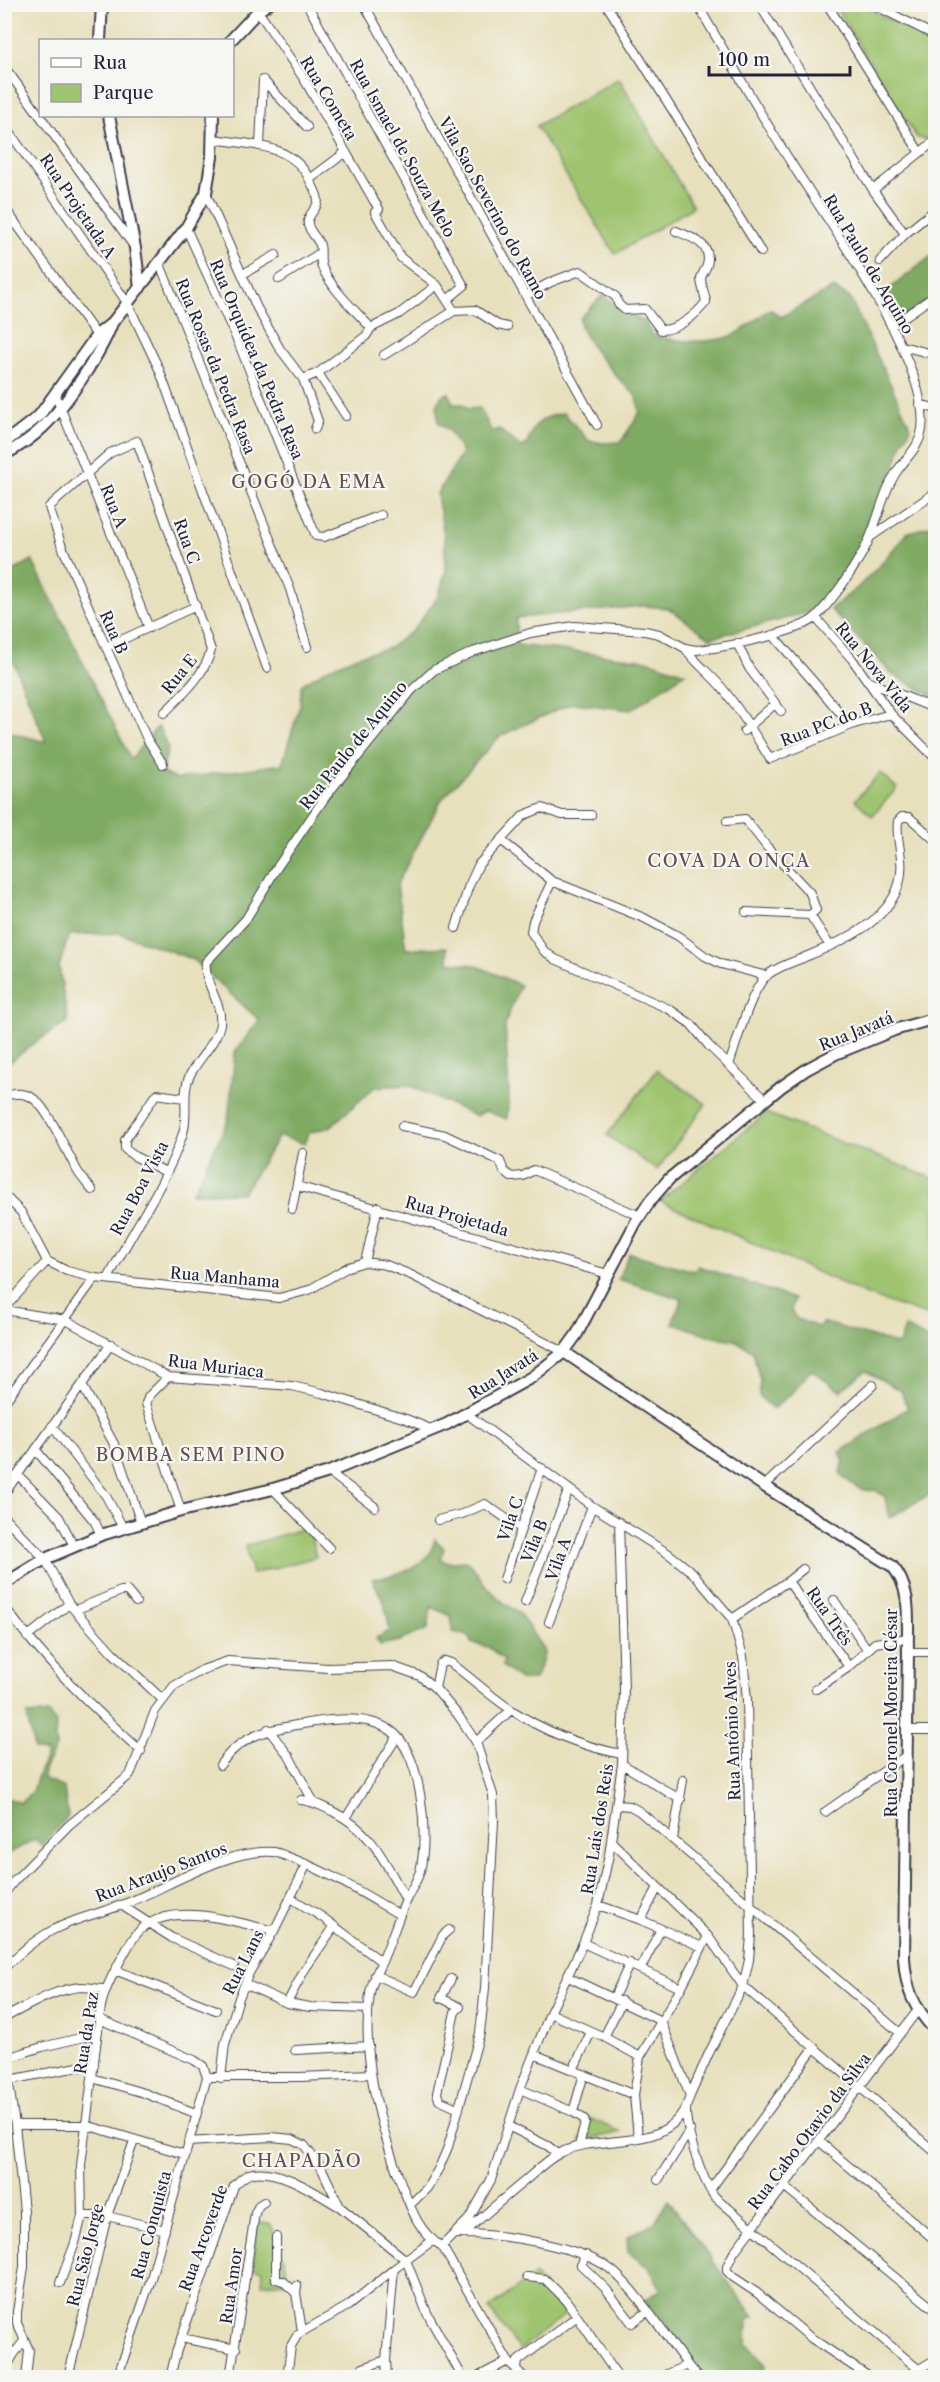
<svg xmlns="http://www.w3.org/2000/svg" width="940" height="2382" font-family="'Libre Caslon Text',serif">
<rect width="100%" height="100%" fill="#f6f6f2"/>
<filter id="ink" filterUnits="userSpaceOnUse"><feTurbulence type="fractalNoise" baseFrequency=".0167" numOctaves="2"/><feDisplacementMap in="SourceGraphic" scale="12" xChannelSelector="R" yChannelSelector="G"/><feConvolveMatrix kernelMatrix="1 2 1 2 8 2 1 2 1" color-interpolation-filters="sRGB"/></filter>
<filter id="wash" filterUnits="userSpaceOnUse"><feTurbulence type="fractalNoise" baseFrequency=".008" numOctaves="4" result="noise"/><feDisplacementMap in="SourceGraphic" scale="24" xChannelSelector="R" yChannelSelector="G"/><feGaussianBlur stdDeviation="1.35" result="paint"/><feColorMatrix in="noise" values="0 0 0 0 0 0 0 0 0 0 0 0 0 0 0 0 0 1.4 0 .05"/><feComposite in="paint" operator="in"/></filter>
<g filter="url(#wash)">
<rect width="100%" height="100%" fill="#e7e0bc"/>
<!-- green -->
<path fill="#9fc46f" stroke="#607355" stroke-width="1.5" d="M 834,5 L 860,5 L 935,42 L 935,132 L 928,139 L 917,138 Z
M 619,78 L 693,207 L 615,254 L 536,126 Z
M 880,773 L 897,788 L 872,816 L 855,800 Z
M 657,1070 L 706,1104 L 657,1170 L 607,1135 Z
M 766,1113 L 935,1179 L 935,1318 L 867,1295 L 660,1201 Z
M 308,1527 L 316,1557 L 252,1574 L 245,1546 Z
M 589,2118 L 621,2132 L 581,2141 Z
M 257,2223 L 271,2224 L 286,2264 L 288,2282 L 262,2284 L 263,2270 L 253,2268 Z
M 534,2275 L 566,2314 L 520,2350 L 489,2309 Z"/>
<!-- forest -->
<path fill="#7faa62" stroke="#50664e" stroke-width="1.5" d="M 935,253 L 935,295 L 903,317 L 887,312 L 883,294 Z
M 833,288 L 850,298 L 911,428 L 903,442 L 875,524 L 854,568 L 822,609 L 710,638 L 668,608 L 644,606 L 516,618 L 517,645 L 647,660 L 685,673 L 631,710 L 572,703 L 500,736 L 442,799 L 397,884 L 406,949 L 447,947 L 449,962 L 475,965 L 520,985 L 505,1024 L 509,1094 L 507,1119 L 485,1111 L 475,1116 L 408,1085 L 375,1087 L 330,1127 L 308,1133 L 305,1144 L 279,1136 L 243,1193 L 192,1193 L 228,1121 L 235,1052 L 259,1020 L 192,959 L 119,933 L 69,935 L 59,967 L 68,1022 L 37,1041 L 5,1066 L 5,731 L 46,742 L 5,642 L 5,576 L 32,560 L 131,759 L 158,726 L 168,747 L 162,773 L 177,779 L 282,764 L 300,705 L 301,685 L 327,669 L 357,656 L 389,648 L 413,630 L 438,597 L 446,570 L 444,536 L 437,494 L 462,453 L 450,432 L 438,422 L 437,407 L 441,396 L 449,393 L 453,404 L 463,404 L 468,409 L 480,408 L 492,432 L 498,429 L 522,447 L 527,444 C 534,422 542,417 564,413 L 589,441 L 604,443 L 621,442 L 640,412 L 637,397 L 618,378 L 593,349 L 580,326 L 580,318 L 604,294 L 623,314 L 645,321 L 652,335 C 675,342 709,344 732,336 C 737,335 763,314 770,309 L 781,317 Z
M 935,524 L 936,524 L 935,697 L 893,675 L 830,609 L 857,588 L 880,565 L 907,533 Z
M 629,1253 L 694,1271 L 698,1266 L 794,1299 L 791,1311 L 797,1319 L 818,1327 L 823,1322 L 899,1345 L 905,1327 L 935,1343 L 935,1491 L 889,1518 L 885,1497 L 875,1490 C 859,1493 850,1483 840,1473 L 844,1461 L 840,1452 L 908,1408 L 901,1391 L 866,1371 L 840,1391 L 811,1370 L 794,1391 L 773,1409 L 759,1396 L 760,1380 L 753,1351 L 735,1340 L 714,1337 L 672,1323 L 682,1299 L 618,1279 Z
M 435,1539 L 444,1548 L 441,1560 L 449,1562 L 469,1561 L 486,1586 L 503,1602 L 520,1614 L 545,1652 L 535,1680 L 520,1680 L 502,1666 L 504,1660 L 488,1647 L 471,1643 L 469,1636 L 453,1632 L 451,1616 L 431,1607 L 428,1629 L 400,1641 L 380,1645 L 376,1638 L 390,1631 L 384,1602 L 372,1579 C 391,1577 413,1571 427,1557 C 431,1553 433,1545 435,1539 Z
M 48,1713 L 56,1723 L 55,1739 L 57,1745 L 44,1770 L 43,1779 L 64,1788 L 68,1816 L 42,1846 L 35,1839 L 5,1856 L 5,1797 L 21,1803 L 32,1791 L 47,1753 L 34,1750 L 27,1715 Z
M 668,2200 L 754,2317 L 748,2319 L 747,2344 L 766,2365 L 760,2375 L 749,2377 L 703,2377 L 644,2301 L 661,2289 L 649,2268 L 628,2252 L 627,2237 L 654,2223 Z"/>
</g>
<g filter="url(#ink)">
<g fill="none" stroke-linecap="round" stroke-linejoin="round">
<defs>
<path id="street" d="M 257,4 L 258,11 L 304,79 L 374,201 L 379,209 L 375,212 L 401,258 L 437,285 L 454,311
M 307,4 L 464,286 L 447,300
M 364,4 L 597,425
M 606,4 L 761,252
M 759,4 L 873,190 L 905,234
M 827,4 L 920,153
M 872,4 L 936,36
M 4,66 L 133,245
M 263,80 L 307,127
M 4,124 L 128,304 L 159,369 L 267,668
M 213,139 C 250,145 295,143 311,183 C 314,188 317,194 318,200 C 318,210 306,214 308,225 C 310,232 317,238 320,245 C 322,252 319,260 322,267 C 332,290 355,310 371,328
M 260,146 L 263,80
M 310,179 L 346,152
M 873,190 L 936,140
M 206,193 L 257,308 L 280,349 L 303,379 L 318,421 L 315,429
M 4,207 L 98,337
M 186,228 L 238,342 L 316,536 L 324,537 L 381,515
M 880,261 L 905,234 L 936,209
M 160,264 L 290,589 L 307,647
M 243,274 L 276,255
M 279,279 L 320,253
M 527,295 L 551,282 L 580,271 L 616,297 L 618,304 L 625,310 L 645,309 L 661,330 C 678,330 696,315 706,302 C 705,295 701,285 701,278 C 702,274 706,269 707,265 C 713,244 691,237 676,231
M 891,326 L 936,295
M 902,346 L 936,355
M 384,355 L 454,311 L 475,310 L 498,325 L 507,327
M 318,373 L 346,416
M 303,379 L 318,373 L 366,336 L 371,328 L 399,314 L 437,285
M 55,394 L 149,628
M 920,404 L 936,409
M 872,536 L 936,492
M 816,618 L 852,659 L 891,714 L 936,759
M 773,635 C 799,666 825,694 850,725
M 737,643 L 749,668 L 781,711
M 106,647 L 196,606
M 685,648 C 696,664 711,674 723,689 C 741,711 755,735 770,759 L 854,724 L 891,714
M 869,682 L 936,709
M 744,731 L 775,704
M 163,764 L 147,739 L 106,647 L 61,544 L 49,507 L 110,453 L 137,441 L 211,650 C 205,675 182,695 164,713
M 727,821 L 745,819 L 767,847 L 810,893 L 816,910 L 810,915
M 501,840 L 552,881 L 644,918 L 678,936 L 705,956 L 721,964 L 767,976
M 552,881 L 533,921 L 531,932 L 544,951 L 555,959 L 669,1009 L 691,1024 L 709,1046 L 765,1100
M 746,912 L 810,915 L 830,946
M 456,928 L 468,888 L 479,864 L 524,815 L 542,808 L 562,815 L 591,815
M 729,1065 C 737,1042 750,992 766,976 C 775,968 792,962 803,958 C 838,943 887,924 899,884 C 906,861 895,839 898,821 L 902,817 L 909,817 L 936,841
M 4,1096 C 14,1093 23,1092 31,1097 C 48,1106 67,1154 78,1172 C 82,1178 87,1184 92,1190
M 402,1126 L 445,1135 L 500,1161 L 504,1171 L 511,1177 L 523,1176 L 534,1170 L 640,1216
M 166,1172 L 134,1156 L 125,1149 L 125,1140 L 156,1094 L 185,1098
M 297,1186 L 608,1274
M 4,1195 L 21,1212 L 47,1261 L 67,1271 L 95,1278 L 279,1298 L 309,1290 L 348,1267 L 365,1262 L 386,1265 L 411,1275 L 564,1352
M 292,1209 L 303,1153
M 365,1262 L 378,1207
M 108,1279 C 131,1232 167,1183 183,1133 C 189,1114 181,1093 190,1075 C 198,1059 217,1042 220,1024 C 223,1002 203,984 206,962 L 246,919 L 276,869 L 326,796 L 412,690 L 434,670 L 473,652 L 530,633 L 574,626 L 645,631 L 659,634 L 685,648 L 696,650 C 721,648 801,633 817,616 C 835,597 851,573 864,550 C 879,523 881,492 900,467 C 909,455 920,445 922,429 C 931,367 834,229 799,175 C 763,120 731,62 697,4
M 4,1309 L 47,1261
M 4,1310 L 66,1320 L 168,1377 L 292,1386 L 322,1393 L 406,1419 L 433,1430
M 168,1377 L 149,1396 L 146,1403 L 181,1511
M 82,1385 L 114,1444 L 141,1523
M 4,1403 L 95,1278
M 467,1414 L 592,1506 L 669,1554 L 693,1573 L 732,1619 L 743,1656 L 747,1700 L 751,1935 L 749,1960 L 743,1986 L 709,2053 L 690,2096
M 52,1426 L 106,1496 L 123,1528
M 36,1450 L 95,1522 L 101,1535
M 329,1472 L 375,1507
M 18,1475 L 59,1517 L 74,1546
M 764,1486 L 873,1385
M 273,1489 L 329,1548
M 4,1494 L 111,1344
M 4,1517 L 45,1559 L 69,1604 L 112,1652 L 163,1700
M 438,1520 L 462,1514 L 485,1504 L 520,1528
M 504,1579 L 542,1468
M 788,1581 L 849,1667
M 834,1600 L 867,1649
M 525,1602 L 569,1489
M 4,1606 C 44,1661 91,1706 141,1751
M 75,1610 L 121,1591 L 127,1591 L 136,1602
M 732,1619 L 788,1581 L 803,1569
M 549,1622 L 592,1506
M 27,1637 L 69,1604
M 908,1652 L 936,1652
M 435,1688 L 440,1664 L 445,1661 L 451,1663 C 471,1678 489,1695 510,1709 C 543,1731 582,1746 621,1754
M 816,1689 L 849,1667 L 875,1643 L 908,1638
M 268,1729 L 289,1756 L 313,1801
M 907,1730 L 936,1730
M 476,1742 L 511,1710
M 622,1764 L 681,1800
M 220,1765 C 243,1731 277,1728 315,1722 C 339,1718 369,1716 390,1730 C 422,1751 429,1837 420,1871 C 417,1881 411,1890 406,1900 C 398,1919 391,1940 383,1959 C 378,1970 372,1981 370,1993 C 361,2053 378,2118 398,2175 C 408,2200 417,2234 442,2246 L 508,2361 L 525,2378
M 301,1800 C 313,1801 321,1806 332,1811 C 374,1832 384,1861 406,1900
M 617,1805 L 630,1806 L 639,1811 L 899,2032
M 825,1812 L 907,1755
M 346,1818 L 397,1737
M 673,1839 L 683,1780
M 611,1841 L 708,1936 L 743,1986 L 936,2153
M 4,1894 L 14,1881 L 69,1825 L 130,1775 L 155,1711 L 174,1686 L 202,1670 L 228,1661 L 328,1668 L 392,1666 L 420,1676 L 435,1688 L 458,1715 L 476,1742 L 493,1795 L 494,1821 L 485,1988 L 480,2033 L 448,2147 L 439,2168 L 427,2188 L 410,2205
M 291,1898 L 322,1917 L 382,1962
M 121,1905 L 172,1938 L 234,1966
M 598,1905 L 641,1920 L 702,1947
M 641,1920 L 658,1887
M 583,1943 L 681,1988
M 4,1968 C 19,1954 33,1941 51,1931 C 75,1918 99,1914 124,1904 C 167,1888 227,1848 274,1852 C 279,1853 286,1856 291,1858 C 329,1872 365,1895 400,1915
M 641,1968 L 661,1929
M 115,1970 L 216,2010
M 375,1975 L 414,1992 L 443,1935 L 449,1930
M 568,1977 L 661,2021
M 451,1979 L 441,1998 L 460,2007 L 455,2012 L 437,2093 L 439,2100 L 459,2109
M 245,1984 L 287,2003 L 310,2007 L 368,2009
M 614,1997 L 630,1963
M 287,2003 L 305,1969 L 334,1927
M 550,2013 L 604,2037 L 640,2057
M 4,2018 C 28,2006 54,1989 81,1987 C 89,1987 97,1989 105,1989
M 99,2019 L 194,2060 L 203,2066 L 207,2077
M 661,2021 L 690,2096 C 689,2100 686,2105 686,2110 C 686,2132 702,2179 714,2196 L 918,2369
M 604,2037 L 622,2001
M 295,2050 L 369,2046
M 4,2051 L 15,2125 L 24,2211 L 24,2267 L 17,2312 L 17,2323 L 29,2350 L 26,2378
M 534,2054 L 634,2095
M 4,2059 L 42,2047 L 97,2034
M 573,2070 L 591,2032
M 207,2077 L 300,2077 L 370,2074
M 92,2078 L 144,2093 L 195,2113
M 221,2078 L 225,2044 L 239,1998 L 249,1973 L 274,1931 L 307,1864
M 9,2080 L 94,2064
M 520,2089 L 573,2112 L 584,2119 L 585,2123 L 579,2146
M 573,2112 L 584,2074
M 15,2125 L 86,2125 L 184,2154
M 508,2126 L 548,2146 L 558,2154
M 638,2138 L 634,2095 L 640,2057 L 681,1988 L 708,1936
M 819,2141 L 936,2241
M 188,2142 L 272,2137 L 292,2139 L 304,2145 L 322,2169 L 340,2207 L 406,2260 L 427,2313 L 463,2378
M 658,2180 L 690,2130
M 785,2187 L 936,2311
M 710,2190 L 814,2048
M 82,2216 L 107,2216 L 165,2230
M 456,2234 C 497,2233 585,2245 615,2273 C 645,2301 671,2346 698,2378
M 463,2234 C 484,2215 505,2197 527,2179 C 537,2170 547,2160 560,2153 C 598,2133 662,2153 685,2108
M 276,2237 L 276,2279 L 283,2281 L 296,2293
M 442,2246 L 469,2219 L 491,2180 L 520,2089 L 550,2013 L 583,1943 L 598,1905 L 609,1855 L 622,1764 L 624,1689 L 619,1522
M 586,2255 L 581,2265 L 606,2289 L 632,2323 L 647,2312
M 527,2277 L 545,2279 L 566,2300 L 619,2378
M 60,2283 L 75,2243 L 82,2216 L 81,2165 L 101,2006 C 105,1988 113,1973 123,1956 C 129,1945 136,1931 148,1924 C 182,1903 238,1923 274,1931
M 297,2286 L 296,2293 L 302,2331
M 181,2338 L 236,2349
M 4,2344 L 14,2354
M 363,2368 L 386,2360
M 4,2371 L 14,2354 L 24,2341
M 68,2378 L 107,2216 L 134,2141
M 117,2378 L 150,2282 L 207,2077
M 170,2378 L 176,2353 L 234,2186 C 239,2181 245,2174 253,2173 C 280,2168 317,2194 340,2207
M 230,2378 L 255,2213 L 259,2205 L 264,2202
M 287,2378 L 291,2346 L 298,2334 L 348,2306 L 394,2269 L 432,2241
M 387,2378 L 386,2360 L 394,2269
M 475,2378 L 508,2361
M 516,2378 L 518,2361 L 576,2317
M 658,2378 L 687,2365
M 871,2378 L 811,2338 L 757,2293 L 733,2277 L 727,2271 L 727,2266 L 734,2252 L 918,2010
M 904,2378 L 936,2359"/>
<path id="secondary" d="M 100,40 L 102,4
M 231,40 L 258,11 L 268,4
M 109,116 L 135,248 L 140,288
M 4,443 L 39,416 L 97,335 L 112,323 L 186,228 L 206,193 L 212,157 L 213,116
M 4,455 C 18,447 31,439 42,428 C 66,406 101,353 112,323
M 564,1352 L 764,1486 L 892,1566 C 913,1589 907,1623 908,1652 L 904,1958 C 906,1990 913,2007 936,2031
M 4,1584 L 45,1559 L 101,1535 L 181,1511 L 273,1489 L 329,1472 L 447,1424 L 532,1377 L 564,1352 L 577,1334 L 636,1222 L 650,1201 L 669,1179 L 781,1087 L 807,1069 L 835,1054 L 894,1030 L 936,1018"/>
</defs>
<!-- street casing -->
<use href="#street" stroke="#403e4e" stroke-width="10"/>
<!-- secondary casing -->
<use href="#secondary" stroke="#403e4e" stroke-width="14"/>
<!-- street -->
<use href="#street" stroke="#fff" stroke-width="8"/>
<!-- secondary -->
<use href="#secondary" stroke="#fff" stroke-width="10"/>
</g>
</g>
<g text-anchor="middle" stroke-width="4.5" stroke-linejoin="round" paint-order="stroke">
<!-- street labels -->
<g font-size="16" fill="#22223b" stroke="#f6f6f2">
<text transform="translate(329 98) rotate(59)" y="6">Rua Cometa</text>
<text transform="translate(403 148) rotate(61)" y="6">Rua Ismael de Souza Melo</text>
<text transform="translate(78 206) rotate(56)" y="6">Rua Projetada A</text>
<text transform="translate(493 208) rotate(61)" y="6">Vila Sao Severino do Ramo</text>
<text transform="translate(869 264) rotate(59)" y="6">Rua Paulo de Aquino</text>
<text transform="translate(257 359) rotate(67)" y="6">Rua Orquídea da Pedra Rasa</text>
<text transform="translate(216 366) rotate(68)" y="6">Rua Rosas da Pedra Rasa</text>
<text transform="translate(114 506) rotate(68)" y="6">Rua A</text>
<text transform="translate(187 541) rotate(70)" y="6">Rua C</text>
<text transform="translate(114 632) rotate(66)" y="6">Rua B</text>
<text transform="translate(874 667) rotate(51)" y="6">Rua Nova Vida</text>
<text transform="translate(179 674) rotate(-51)" y="6">Rua E</text>
<text transform="translate(826 724) rotate(-21)" y="6">Rua PC do B</text>
<text transform="translate(353 745) rotate(-51)" y="6">Rua Paulo de Aquino</text>
<text transform="translate(856 1031) rotate(-22)" y="6">Rua Javatá</text>
<text transform="translate(139 1188) rotate(-62)" y="6">Rua Boa Vista</text>
<text transform="translate(457 1216) rotate(16)" y="6">Rua Projetada</text>
<text transform="translate(225 1277) rotate(5)" y="6">Rua Manhama</text>
<text transform="translate(216 1366) rotate(7)" y="6">Rua Muriaca</text>
<text transform="translate(503 1374) rotate(-32)" y="6">Rua Javatá</text>
<text transform="translate(510 1519) rotate(-71)" y="6">Vila C</text>
<text transform="translate(534 1541) rotate(-68)" y="6">Vila B</text>
<text transform="translate(558 1559) rotate(-70)" y="6">Vila A</text>
<text transform="translate(830 1616) rotate(55)" y="6">Rua Três</text>
<text transform="translate(891 1713) rotate(-90)" y="6">Rua Coronel Moreira César</text>
<text transform="translate(732 1731) rotate(-92)" y="6">Rua Antônio Alves</text>
<text transform="translate(597 1829) rotate(-81)" y="6">Rua Laís dos Reis</text>
<text transform="translate(161 1872) rotate(-21)" y="6">Rua Araujo Santos</text>
<text transform="translate(243 1962) rotate(-63)" y="6">Rua Lans</text>
<text transform="translate(86 2033) rotate(-81)" y="6">Rua da Paz</text>
<text transform="translate(809 2131) rotate(-53)" y="6">Rua Cabo Otavio da Silva</text>
<text transform="translate(151 2225) rotate(-75)" y="6">Rua Conquista</text>
<text transform="translate(203 2238) rotate(-70)" y="6">Rua Arcoverde</text>
<text transform="translate(85 2255) rotate(-76)" y="6">Rua São Jorge</text>
<text transform="translate(231 2286) rotate(-82)" y="6">Rua Amor</text>
</g>
<!-- neighbourhood labels -->
<g font-size="18" letter-spacing="1.5" fill="#624f4e" stroke="#f6f6f2">
<text x="309" y="488">GOGÓ DA EMA</text>
<text x="729" y="867">COVA DA ONÇA</text>
<text x="191" y="1461">BOMBA SEM PINO</text>
<text x="302" y="2167">CHAPADÃO</text>
</g>
</g>
<!-- margin -->
<rect width="940" height="2382" fill="none" stroke="#f6f6f2" stroke-width="24"/>
<!-- legend -->
<rect x="39" y="39" width="195" height="78" fill="#f6f6f2" stroke="#a1a1a9" stroke-width="1.5"/>
<rect x="51" y="58" width="30" height="9" fill="#ffffff" stroke="#a1a1a9" stroke-width="1.5"/>
<text x="93" y="69" font-size="18" fill="#22223b">Rua</text>
<rect x="51" y="84" width="30" height="18" fill="#9fc46f" stroke="#a1a1a9" stroke-width="1.5"/>
<text x="93" y="99" font-size="18" fill="#22223b">Parque</text>
<!-- scale -->
<path d="M709 66v9h141v-9" fill="none" stroke="#22223b" stroke-width="3"/>
<text x="718" y="66" font-size="18" fill="#22223b" stroke="#f6f6f2" stroke-width="4.5" paint-order="stroke">100 m</text>
</svg>
